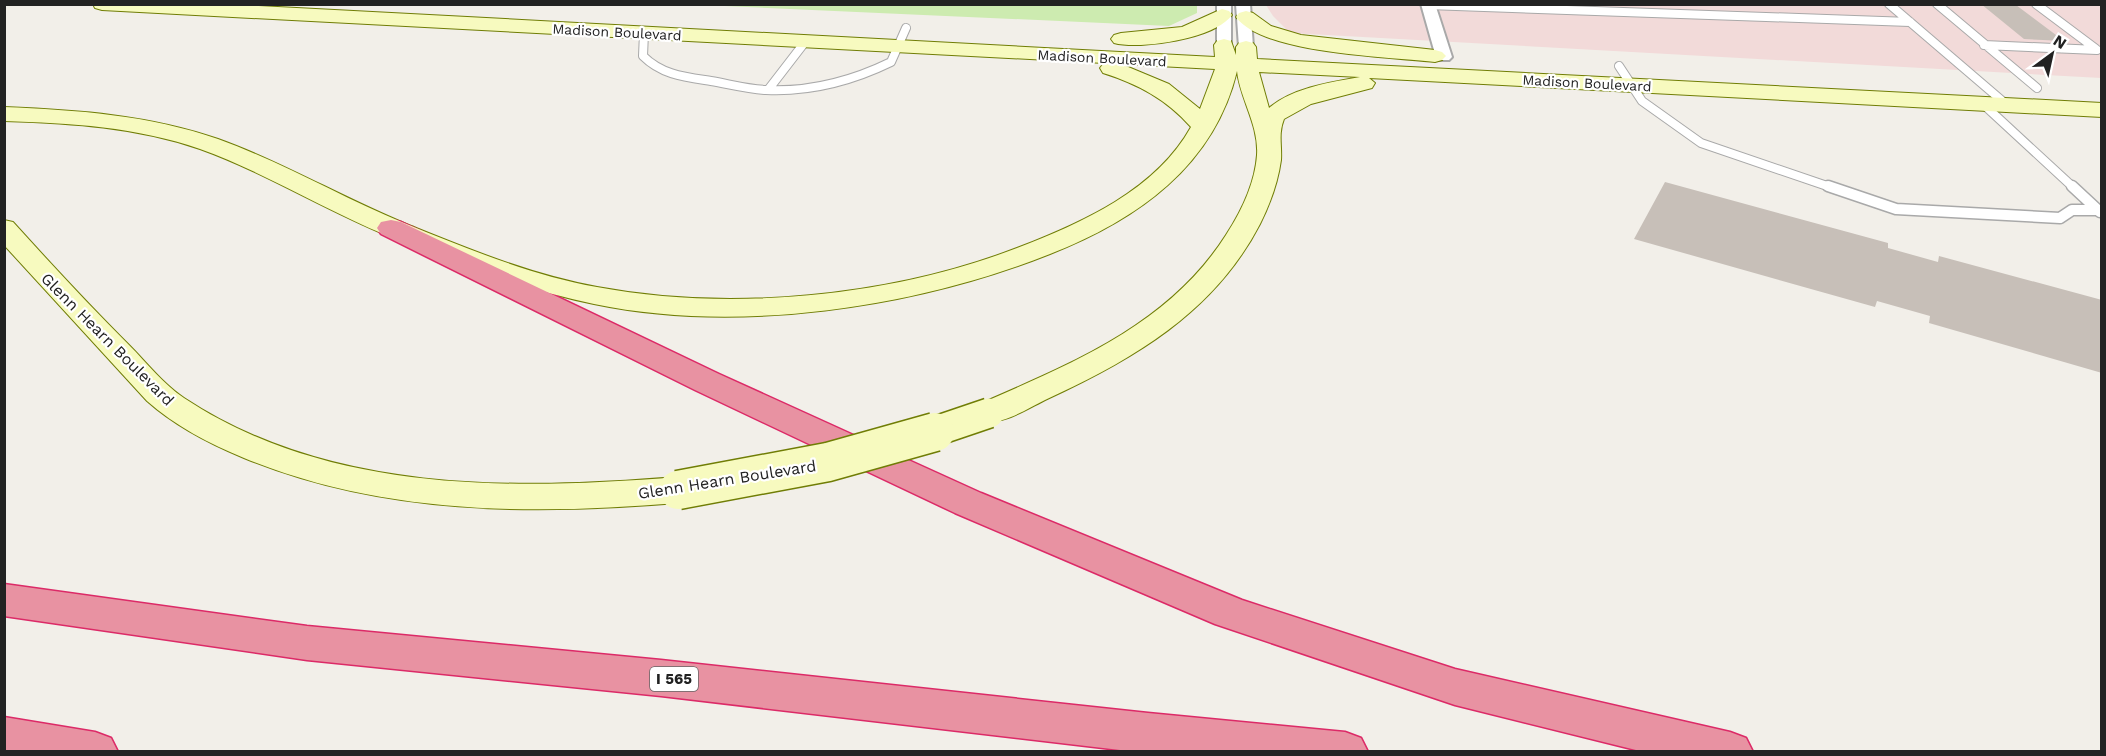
<svg xmlns="http://www.w3.org/2000/svg" width="2106" height="756" font-family="'Work Sans',sans-serif">
  <style>
    .commercial { fill: #f2dad9 }
    .grass { fill: #cdebb0 }
    .building { fill: #c7bfb8 }
    .lines { fill: none; stroke-linecap: round; stroke-linejoin: round }
    .lane-far1-casing { stroke: #a9a9a9; stroke-width: 10 }
    .lane-casing { stroke: #a9a9a9; stroke-width: 13 }
    .street-casing { stroke: #a9a9a9; stroke-width: 4 }
    .secondary-casing { stroke: #707d05; stroke-width: 2 }
    .highway-casing { stroke: #dc2a67; stroke-width: 3 }
    .lane-far1 { stroke: #fff; stroke-width: 8 }
    .lane { stroke: #fff; stroke-width: 10 }
    .street { fill: #fff; fill-rule: evenodd }
    .secondary { fill: #f7fabf; fill-rule: evenodd }
    .highway { fill: #e892a2; fill-rule: evenodd }
    .secondary-bridge-far1-casing { stroke: #707d05; stroke-width: 32; stroke-linecap: butt }
    .secondary-bridge-casing { stroke: #707d05; stroke-width: 41; stroke-linecap: butt }
    .secondary-bridge-far1 { stroke: #f7fabf; stroke-width: 29 }
    .secondary-bridge { stroke: #f7fabf; stroke-width: 38 }
    .labels { text-anchor: middle; stroke-width: 4.5; stroke-linejoin: round; paint-order: stroke }
    .far-street-label { font-size: 14px; fill: #222; stroke: #fff }
    .shield { fill: #fff; stroke: #646464; stroke-width: 1.5 }
    .shield-label { font-size: 15px; font-weight: bold; fill: #222 }
    .street-label { font-size: 16px; fill: #222; stroke: #fff }
  </style>
  <rect width="100%" height="100%" fill="#f2efe9"/>
  <!-- commercial -->
  <path class="commercial" d="M1266,5H2101V78L1290,33L1273,16Z"/>
  <!-- grass -->
  <path class="grass" d="M702,5L1197,4V13L1169,26Z"/>
  <!-- building -->
  <path class="building" d="M1981,4L2016,5L2064,41L2024,39Z
    M1665,182L1888,243V248L1938,262L1939,256L2102,300V373L1929,323L1930,316L1877,301L1875,307L1634,239Z"/>
  <g class="lines">
    <defs>
      <path id="lane-far1" d="M1889,4L2007,105
        M1937,4L2037,88
        M2036,4L2096,49
        M1428,5L1910,22
        M644,33L643,56C662,75 685,77 711,81C729,84 747,89 766,90C809,92 852,81 891,62L906,28
        M1984,45L2097,50
        M1619,66L1642,101L1701,143L1833,188
        M768,90L805,42
        M1983,104L2074,188"/>
      <path id="lane" d="M1828,186L1896,209L2060,218L2072,210H2099
        M2072,186L2100,212"/>
      <path id="street" d="M1217,4H1231V45L1224,49L1217,45Z
        M1236,4H1250L1253,47L1251,50H1241L1239,47Z
        M1421,4H1435L1452,57L1449,60H1439L1436,57Z"/>
      <path id="secondary" d="M93,4H222L1215,57L1214,45L1217,41L1224,39L1231,41L1236,55V47L1239,43L1246,41L1253,43L1256,47L1257,59L2102,103V117L1369,78L1375,83L1372,88L1311,104L1284,119C1278,134 1282,145 1281,160C1278,182 1270,204 1260,224C1214,313 1132,360 1045,400C1025,410 1000,427 977,421L973,413L977,405C1071,364 1169,325 1226,235C1241,212 1255,183 1257,155C1259,125 1240,99 1237,71C1214,166 1137,220 1050,254C914,308 738,334 594,304C522,289 454,262 386,235C323,209 264,172 200,149C137,127 70,123 4,121V107C77,110 149,115 218,139C282,162 341,197 404,223C466,248 530,275 597,287C730,312 890,297 1017,248C1082,223 1156,190 1191,127C1166,99 1138,84 1103,73L1100,68L1104,63L102,10L95,8ZM1121,64L1215,69L1200,109L1169,84ZM1259,72L1360,77C1331,82 1292,88 1269,108Z
        M1222,9L1229,11L1232,15C1215,39 1140,50 1114,43L1111,39L1114,35L1121,33L1182,27Z
        M1246,11L1253,13L1271,26L1301,35L1435,50L1442,52L1446,56L1442,60L1435,62C1390,57 1262,54 1236,17L1239,13Z
        M4,220L13,222C51,264 89,305 129,345C147,363 163,384 184,398C329,494 512,490 678,477L690,481L696,490L690,499L678,503C532,515 382,515 244,458C210,444 175,426 147,401L4,245Z"/>
      <path id="highway" d="M391,220L401,222L719,374L981,493L1242,600L1455,669L1730,732L1746,738L1753,752H1644L1455,705L1215,624L955,513L695,390L381,234L377,228L381,222Z
        M4,584L307,626L661,660L1148,713L1345,732L1361,738L1368,752H1137L661,696L307,660L4,616Z
        M4,717L95,732L111,738L118,752H4Z"/>
    </defs>
    <!-- lane-far1 casing -->
    <use href="#lane-far1" class="lane-far1-casing"/>
    <!-- lane casing -->
    <use href="#lane" class="lane-casing"/>
    <!-- street casing -->
    <use href="#street" class="street-casing"/>
    <!-- secondary casing -->
    <use href="#secondary" class="secondary-casing"/>
    <!-- highway casing -->
    <use href="#highway" class="highway-casing"/>
    <!-- lane-far1 -->
    <use href="#lane-far1" class="lane-far1"/>
    <!-- lane -->
    <use href="#lane" class="lane"/>
    <!-- street -->
    <use href="#street" class="street"/>
    <!-- secondary -->
    <use href="#secondary" class="secondary"/>
    <!-- highway -->
    <use href="#highway" class="highway"/>
    <defs>
      <path id="secondary-bridge-far1" d="M930,433L989,413"/>
      <path id="secondary-bridge" d="M678,490L828,462L935,432"/>
    </defs>
    <!-- secondary-bridge-far1 casing -->
    <use href="#secondary-bridge-far1" class="secondary-bridge-far1-casing"/>
    <!-- secondary-bridge casing -->
    <use href="#secondary-bridge" class="secondary-bridge-casing"/>
    <!-- secondary-bridge-far1 -->
    <use href="#secondary-bridge-far1" class="secondary-bridge-far1"/>
    <!-- secondary-bridge -->
    <use href="#secondary-bridge" class="secondary-bridge"/>
  </g>
  <g class="labels">
    <!-- far-street labels -->
    <g class="far-street-label">
      <text transform="translate(617 32) rotate(3)" y="5">Madison Boulevard</text>
      <text transform="translate(1102 58) rotate(3)" y="5">Madison Boulevard</text>
      <text transform="translate(1587 83) rotate(3)" y="5">Madison Boulevard</text>
    </g>
    <!-- shield labels -->
    <rect class="shield" x="650" y="667" width="48" height="24" rx="4.5"/>
    <g class="shield-label">
      <text x="674" y="684">I 565</text>
    </g>
    <!-- street labels -->
    <g class="street-label">
      <text transform="translate(108 339) rotate(45)" y="6">Glenn Hearn Boulevard</text>
      <text transform="translate(727 479) rotate(-9)" y="6">Glenn Hearn Boulevard</text>
    </g>
  </g>
  <!-- border -->
  <rect width="2106" height="756" fill="none" stroke="#222222" stroke-width="12"/>
  <!-- north arrow -->
  <g transform="translate(2052 54) rotate(33)" stroke="#ffffff" stroke-width="4.5" paint-order="stroke">
  <path d="M0-4.5L10 22L0 15L-10 22Z" fill="#222222"/>
  <text y="-9" font-size="16" font-weight="bold" text-anchor="middle" fill="#222222">N</text>
  </g>
</svg>
